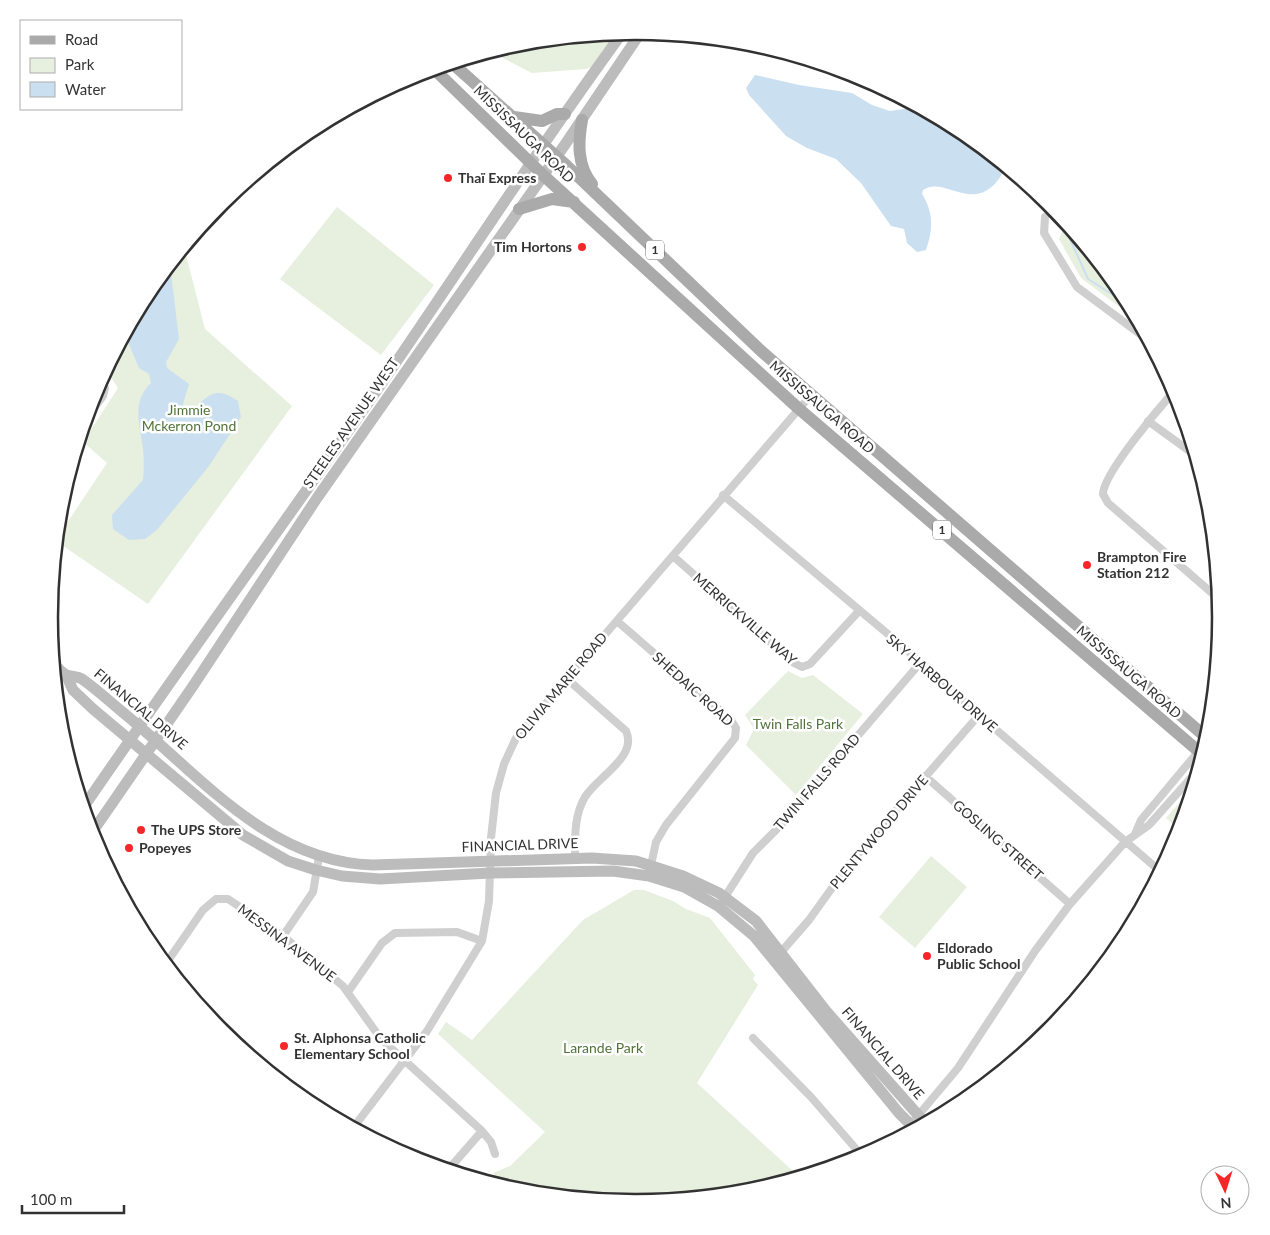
<svg xmlns="http://www.w3.org/2000/svg" width="1270" height="1235" font-family="Lato,sans-serif">
  <style>
    .green { fill: #e7efdf }
    .water { fill: #cadff0 }
    .lines { fill: none; stroke-linecap: round; stroke-linejoin: round }
    .stream { stroke: #cadff0; stroke-width: 2 }
    .street { stroke: #cfcfcf; stroke-width: 8 }
    .secondary { stroke: #bcbcbc; stroke-width: 11 }
    .primary { stroke: #aaa; stroke-width: 12 }
    .poi-dot { fill: #f62729; stroke: #fff; stroke-width: 2 }
    .labels { text-anchor: middle; stroke-width: 5; stroke-linejoin: round; paint-order: stroke }
    .shield { fill: #fff; stroke: #707070; stroke-width: 1 }
    .shield-label { font-size: 12px; font-weight: bold; fill: #323232 }
    .street-label { font-size: 14px; fill: #323232; stroke: #fff }
    .poi-label { font-size: 14px; font-weight: bold; fill: #323232; stroke: #fff; text-anchor: start }
    .park-label { font-size: 14px; fill: #51733a; stroke: #fff }
    .rim { fill: none; stroke: #323232; stroke-width: 2.5 }
  </style>
  <rect width="100%" height="100%" fill="#fff"/>
  <!-- green -->
  <path class="green" d="M616,33L615,38L602,51L598,64L586,69L532,73L491,52L521,42Z
    M337,207L434,285L381,355L280,279Z
    M1066,223L1123,292L1138,321L1081,278L1059,239Z
    M184,247L205,329L292,406L148,604L56,541L57,538L107,463L83,442L118,388L106,370L148,292Z
    M788,671L802,678L813,675L863,714L796,795L746,745L754,729L745,715Z
    M1194,786L1180,831L1166,818Z
    M931,856L967,887L915,948L879,917Z
    M634,890H644L673,901L686,909L710,918L755,975L753,979L758,985L697,1083L794,1172L778,1184L749,1193L635,1204L520,1192L499,1186L500,1182L493,1173L510,1166L545,1132L438,1034L446,1022L472,1040L583,920Z"/>
  <!-- water -->
  <path class="water" d="M755,75L799,85L852,93L872,105L890,111L918,107L961,130L1008,169H1005C977,221 946,174 923,190L922,194C934,213 933,230 926,250L917,252L907,243L904,229L891,226L861,183L836,159L807,148L786,136L749,95L746,88Z
    M170,265L179,339L166,362L167,368L189,384L183,404L184,411L188,412C208,399 212,383 238,401L241,417L209,466L157,530L145,539L129,540L113,529L112,515L143,480C144,470 144,459 143,449C140,425 131,402 151,383L149,374L139,368L125,335L148,292Z"/>
  <g class="lines">
    <!-- stream -->
    <path class="stream" d="M1073,232L1070,239L1088,279L1129,305"/>
    <!-- street -->
    <path class="street" d="M1045,217L1044,233L1077,287L1148,340
      M1175,390C1160,407 1103,474 1103,494L1108,503L1220,600
      M85,420L103,396L105,388L101,380
      M1148,421L1195,455
      M723,495L921,662L979,715L1161,872
      M673,556L794,663L802,667L810,664L859,611
      M617,621L731,720L736,728L735,738L666,825L656,842L651,865
      M566,678L626,731C638,757 597,777 585,797C574,815 575,838 575,858
      M925,776L1070,904
      M1135,834L1141,820L1207,741
      M723,900L753,853L782,824L921,662
      M283,936L313,892L319,857
      M782,951L809,920L847,867L979,715
      M165,965L203,910L216,899H228L283,936L343,986L381,1039L482,1131L491,1142L495,1154
      M348,992L382,943L395,933L457,932L482,941
      M753,1038L811,1097L863,1157
      M353,1128L427,1031L482,941L489,901L491,838L496,793L504,764L516,738L811,395
      M900,1137L958,1068L1035,951L1070,904L1125,842L1149,825L1199,769
      M448,1170L482,1131"/>
    <!-- secondary -->
    <path class="secondary" d="M53,663C57,667 62,673 67,675C72,677 77,676 82,679C95,688 108,700 120,710C197,772 267,862 373,865L592,858L636,861L683,876L719,893L756,921L826,1011L926,1124
      M66,675L73,690L93,709L243,835L288,861L316,870L342,876L380,879L490,873L613,871L649,876L684,887L718,906L754,936L899,1113L915,1129
      M83,808C182,663 286,521 386,377C465,262 540,145 623,32
      M91,834L193,686L317,498L564,146L641,32"/>
    <!-- primary -->
    <path class="primary" d="M452,63L567,166L760,350L1208,739
      M434,69L543,175L798,408L1203,755
      M514,117L542,121L557,114H565
      M582,120C578,143 577,165 592,184
      M519,209L552,199L574,202"/>
  </g>
  <!-- markers -->
  <g class="poi-dot">
    <circle cx="448" cy="178" r="5"/>
    <circle cx="582" cy="247" r="5"/>
    <circle cx="1087" cy="565" r="5"/>
    <circle cx="141" cy="830" r="5"/>
    <circle cx="129" cy="848" r="5"/>
    <circle cx="927" cy="956" r="5"/>
    <circle cx="284" cy="1046" r="5"/>
  </g>
  <g class="labels">
    <!-- shield labels -->
    <g class="shield">
      <rect x="646" y="240.5" width="18" height="19" rx="4"/>
      <rect x="933" y="520.5" width="18" height="19" rx="4"/>
    </g>
    <g class="shield-label">
      <text x="655" y="254">1</text>
      <text x="942" y="534">1</text>
    </g>
    <!-- street labels -->
    <g class="street-label">
      <text transform="translate(524 134) rotate(44)" y="5">MISSISSAUGA ROAD</text>
      <text transform="translate(822 407) rotate(41)" y="5">MISSISSAUGA ROAD</text>
      <text transform="translate(351 423) rotate(-55)" y="5">STEELES AVENUE WEST</text>
      <text transform="translate(745 619) rotate(41)" y="5">MERRICKVILLE WAY</text>
      <text transform="translate(1129 672) rotate(41)" y="5">MISSISSAUGA ROAD</text>
      <text transform="translate(942 683) rotate(41)" y="5">SKY HARBOUR DRIVE</text>
      <text transform="translate(561 686) rotate(-50)" y="5">OLIVIA MARIE ROAD</text>
      <text transform="translate(693 689) rotate(42)" y="5">SHEDAIC ROAD</text>
      <text transform="translate(141 709) rotate(40)" y="5">FINANCIAL DRIVE</text>
      <text transform="translate(817 782) rotate(-49)" y="5">TWIN FALLS ROAD</text>
      <text transform="translate(879 832) rotate(-50)" y="5">PLENTYWOOD DRIVE</text>
      <text transform="translate(998 840) rotate(41)" y="5">GOSLING STREET</text>
      <text transform="translate(520 845) rotate(-2)" y="5">FINANCIAL DRIVE</text>
      <text transform="translate(287 943) rotate(37)" y="5">MESSINA AVENUE</text>
      <text transform="translate(883 1053) rotate(49)" y="5">FINANCIAL DRIVE</text>
    </g>
    <!-- poi labels -->
    <g class="poi-label">
      <text x="458" y="183">Thaï Express</text>
      <text x="572" y="252" text-anchor="end">Tim Hortons</text>
      <text x="1097" y="562">Brampton Fire<tspan x="1097" dy="16">Station 212</tspan></text>
      <text x="151" y="835">The UPS Store</text>
      <text x="139" y="853">Popeyes</text>
      <text x="937" y="953">Eldorado<tspan x="937" dy="16">Public School</tspan></text>
      <text x="294" y="1043">St. Alphonsa Catholic<tspan x="294" dy="16">Elementary School</tspan></text>
    </g>
    <!-- park labels -->
    <g class="park-label">
      <text x="189" y="415">Jimmie<tspan x="189" dy="16">Mckerron Pond</tspan></text>
      <text x="798" y="729">Twin Falls Park</text>
      <text x="603" y="1053">Larande Park</text>
    </g>
  </g>
  <!-- crop -->
  <path d="M0 0H1270V1235H0ZM58 617a577 577 0 1 1 1154 0a577 577 0 1 1-1154 0Z" fill="#fff" fill-rule="evenodd"/>
  <path class="rim" d="M58 617a577 577 0 1 1 1154 0a577 577 0 1 1-1154 0Z"/>
  <!-- legend -->
  <rect x="20" y="20" width="162" height="90" fill="#ffffff" stroke="#adadad"/>
  <rect x="30" y="36" width="25" height="8" fill="#aaaaaa" stroke="#adadad"/>
  <text x="65" y="45" font-size="15" fill="#323232">Road</text>
  <rect x="30" y="58" width="25" height="15" fill="#e7efdf" stroke="#adadad"/>
  <text x="65" y="70" font-size="15" fill="#323232">Park</text>
  <rect x="30" y="82" width="25" height="15" fill="#cadff0" stroke="#adadad"/>
  <text x="65" y="95" font-size="15" fill="#323232">Water</text>
  <!-- north arrow -->
  <g transform="translate(1225 1190) rotate(176)"><circle r="24" fill="#ffffff" stroke="#adadad"/>
  <path d="M0-4L9 19L0 12L-9 19Z" fill="#f62729"/>
  <text y="-8" font-size="14" font-weight="bold" text-anchor="middle" fill="#323232">N</text>
  </g>
  <!-- scale -->
  <path d="M22 1205v8h102v-8" fill="none" stroke="#323232" stroke-width="2.5"/>
  <text x="30" y="1205" font-size="15" fill="#323232" stroke="#ffffff" stroke-width="4" paint-order="stroke">100 m</text>
</svg>
